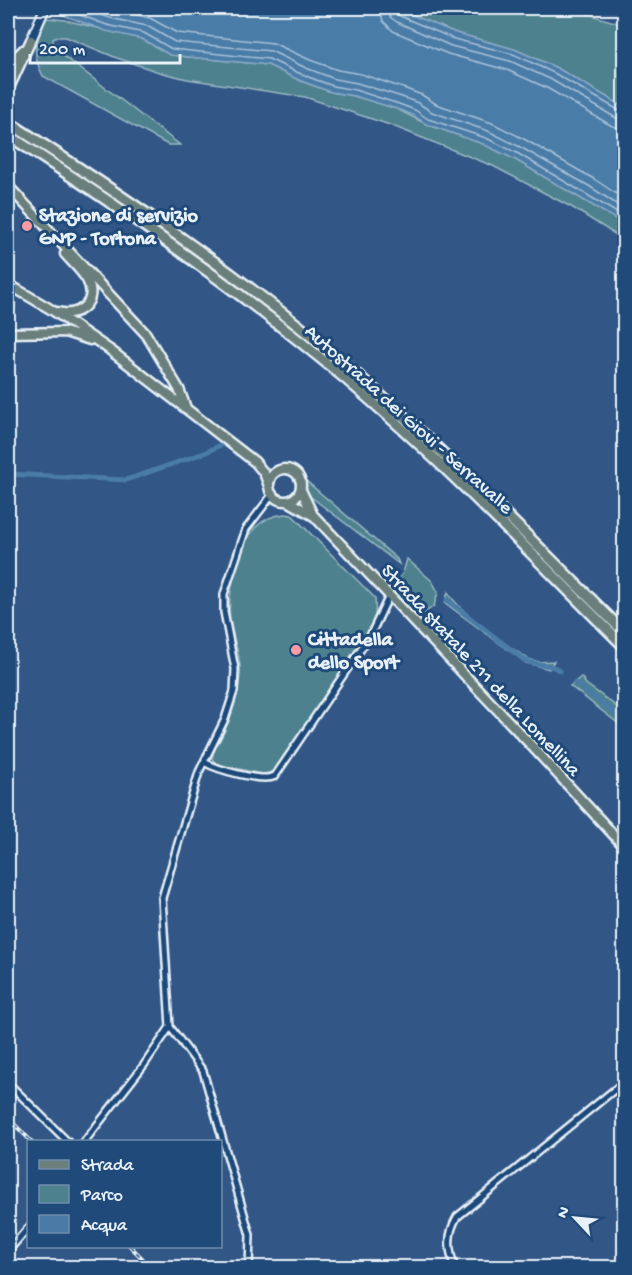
<svg xmlns="http://www.w3.org/2000/svg" width="632" height="1275" font-family="'Gochi Hand',sans-serif">
  <style>
    .green { fill: #4e818e; stroke: #9bb9c3; stroke-width: 1.5 }
    .water { fill: #4a7ba7; stroke: #89aac7; stroke-width: 1.5 }
    .lines { fill: none; stroke-linecap: round; stroke-linejoin: round }
    .shore { stroke: #a9c2d8; stroke-width: 1.5 }
    .canal { stroke: #4a7ba7; stroke-width: 5 }
    .minor-casing { stroke: #e8f1f8; stroke-width: 10 }
    .secondary-casing { stroke: #e8f1f8; stroke-width: 12 }
    .primary-casing { stroke: #e8f1f8; stroke-width: 13 }
    .motorway-casing { stroke: #e8f1f8; stroke-width: 14 }
    .minor { stroke: #1f4a7a; stroke-width: 5 }
    .secondary { stroke: #1f4a7a; stroke-width: 8 }
    .primary { stroke: #6b7f7c; stroke-width: 8 }
    .motorway { stroke: #6b7f7c; stroke-width: 9 }
    .rail-casing { stroke: #e8f1f8; stroke-width: 4 }
    .rail { stroke: #1f4a7a; stroke-width: 1.5; stroke-dasharray: 4.5; stroke-linecap: butt }
    .poi-dot { fill: #ff9aa2; stroke: #1f4a7a; stroke-width: 2 }
    .labels { text-anchor: middle; stroke-width: 6; stroke-linejoin: round; paint-order: stroke }
    .poi-label { font-size: 20px; font-weight: bold; fill: #e8f1f8; stroke: #1f4a7a; text-anchor: start }
    .street-label { font-size: 20px; fill: #e8f1f8; stroke: #1f4a7a }
  </style>
  <rect width="100%" height="100%" fill="#325686"/>
  <filter id="ink" filterUnits="userSpaceOnUse"><feTurbulence type="fractalNoise" baseFrequency=".0167" numOctaves="2"/><feDisplacementMap in="SourceGraphic" scale="12" xChannelSelector="R" yChannelSelector="G"/><feConvolveMatrix kernelMatrix="1 2 1 2 8 2 1 2 1" color-interpolation-filters="sRGB"/></filter>
  <g filter="url(#ink)">
    <!-- green -->
    <path class="green" d="M395,8H569L624,25V107L557,68L514,49L456,33Z
      M47,18L65,20L142,39L170,55L268,65L301,81L331,92L354,96L397,109L426,124L483,144L514,159L624,224V240L573,208L493,166L390,125L305,97L187,79L159,72L117,58L66,37H57L53,39V44L56,50L180,145H168L43,76C30,51 36,42 47,18Z
      M304,479L397,559L399,564L303,491Z
      M285,514L292,515L375,598C376,611 376,619 369,630L276,768L266,775L217,764L212,759C213,748 221,740 225,730C233,713 238,695 240,677C242,657 232,638 230,618C227,596 239,543 256,527C264,519 274,515 285,514Z
      M407,559L432,581L438,592L434,606L420,616L414,614L393,593L394,585L403,573Z
      M448,592C459,612 508,646 528,659L539,662L554,661L549,669L526,663L445,603Z
      M581,677L586,684L624,712V728L570,686Z"/>
    <!-- water -->
    <path class="water" d="M44,8H395L456,33L514,49L557,68L624,107V224L514,159L483,144L426,124L413,115L397,109L354,96L331,92L301,81L268,65L170,55L142,39L106,31Z"/>
    <g class="lines">
      <!-- shore -->
      <path class="shore" d="M61,8L107,25L144,33L172,49L269,59L303,75L333,86L355,90L399,104L415,110L428,119L486,138L517,153L624,217
        M82,8L110,18L147,26L175,42L271,51L306,68L335,79L357,83L402,97L418,103L432,112L488,131L520,147L589,186L624,209
        M107,8L150,18L177,33L273,43L310,60L338,70L361,74L406,89L422,95L436,104L492,123L524,139L594,179L624,199
        M379,8L383,21L393,31L448,54L507,70L547,88L612,126L624,129
        M388,8L390,17L397,22L451,46L510,61L550,79L616,118L624,120
        M396,8V12L400,16L454,39L513,54L554,73L620,111L624,112"/>
      <!-- canal -->
      <path class="canal" d="M8,474L126,480L204,453L221,445
        M447,600L523,659C538,668 548,661 560,671
        M575,683L624,720"/>
      <defs>
        <path id="minor" d="M204,762C216,769 262,783 275,776L371,634L389,596
          M8,1083L68,1142
          M84,1142L144,1065L170,1027
          M8,1251L28,1228
          M249,1268L250,1235L203,1071L170,1027L162,898L199,772L225,719L234,691L235,669L224,612V594L246,529L272,495
          M455,1268C448,1250 447,1234 457,1217L624,1082"/>
        <path id="secondary" d="M31,40L45,8"/>
        <path id="primary" d="M8,65L23,50
          M8,90L31,40
          M8,186L146,334L179,389L186,408
          M8,284L52,310L110,350L255,462L264,473L269,486
          M8,295L9,306L8,314
          M58,312C78,318 99,302 87,280C82,271 72,262 65,254
          M8,333L65,332L90,340
          M269 485a16 16 0 1 1 32 0a16 16 0 1 1-32 0Z
          M301,490L312,513
          M288,501L314,516L529,743L624,846"/>
        <path id="motorway" d="M8,122C125,197 240,275 346,365C443,449 533,542 624,632
          M8,135C125,210 239,289 346,379C444,462 533,556 624,646"/>
      </defs>
      <!-- minor casing -->
      <use href="#minor" class="minor-casing"/>
      <!-- secondary casing -->
      <use href="#secondary" class="secondary-casing"/>
      <!-- primary casing -->
      <use href="#primary" class="primary-casing"/>
      <!-- motorway casing -->
      <use href="#motorway" class="motorway-casing"/>
      <!-- minor -->
      <use href="#minor" class="minor"/>
      <!-- secondary -->
      <use href="#secondary" class="secondary"/>
      <!-- primary -->
      <use href="#primary" class="primary"/>
      <!-- motorway -->
      <use href="#motorway" class="motorway"/>
      <defs>
        <path id="rail" d="M8,1118L32,1142
          M130,1246L152,1268"/>
      </defs>
      <!-- rail casing -->
      <use href="#rail" class="rail-casing"/>
      <!-- rail -->
      <use href="#rail" class="rail"/>
    </g>
  </g>
  <!-- markers -->
  <g class="poi-dot">
    <circle cx="27" cy="226" r="6"/>
    <circle cx="296" cy="650" r="6"/>
  </g>
  <g class="labels">
    <!-- poi labels -->
    <g class="poi-label">
      <text x="39" y="221">Stazione di servizio<tspan x="39" dy="23">GNP - Tortona</tspan></text>
      <text x="308" y="645">Cittadella<tspan x="308" dy="23">dello Sport</tspan></text>
    </g>
    <!-- street labels -->
    <g class="street-label">
      <text transform="translate(410 418) rotate(42)" y="7">Autostrada dei Giovi - Serravalle</text>
      <text transform="translate(482 669) rotate(47)" y="7">Strada statale 211 della Lomellina</text>
    </g>
  </g>
  <!-- margin -->
  <rect width="632" height="1275" fill="none" stroke="#1f4a7a" stroke-width="30"/>
  <rect x="15" y="15" width="602" height="1245" fill="none" stroke="#e8f1f8" stroke-width="2" filter="url(#ink)"/>
  <!-- legend -->
  <rect x="27" y="1140" width="195" height="108" fill="#1f4a7a" stroke="#6f8dac" stroke-width="1.5"/>
  <rect x="39" y="1160" width="30" height="9" fill="#6b7f7c" stroke="#6f8dac" stroke-width="1.5"/>
  <text x="81" y="1170" font-size="18" fill="#e8f1f8">Strada</text>
  <rect x="39" y="1185" width="30" height="18" fill="#4e818e" stroke="#6f8dac" stroke-width="1.5"/>
  <text x="81" y="1200" font-size="18" fill="#e8f1f8">Parco</text>
  <rect x="39" y="1215" width="30" height="18" fill="#4a7ba7" stroke="#6f8dac" stroke-width="1.5"/>
  <text x="81" y="1230" font-size="18" fill="#e8f1f8">Acqua</text>
  <!-- north arrow -->
  <g transform="translate(575 1218) rotate(296)" stroke="#1f4a7a" stroke-width="4.5" paint-order="stroke">
  <path d="M0-4.5L10 22L0 15L-10 22Z" fill="#e8f1f8"/>
  <text y="-9" font-size="16" font-weight="bold" text-anchor="middle" fill="#e8f1f8">N</text>
  </g>
  <!-- scale -->
  <path d="M30 54v9h150v-9" fill="none" stroke="#e8f1f8" stroke-width="3"/>
  <text x="39" y="54" font-size="18" fill="#e8f1f8" stroke="#1f4a7a" stroke-width="4.5" paint-order="stroke">200 m</text>
</svg>
